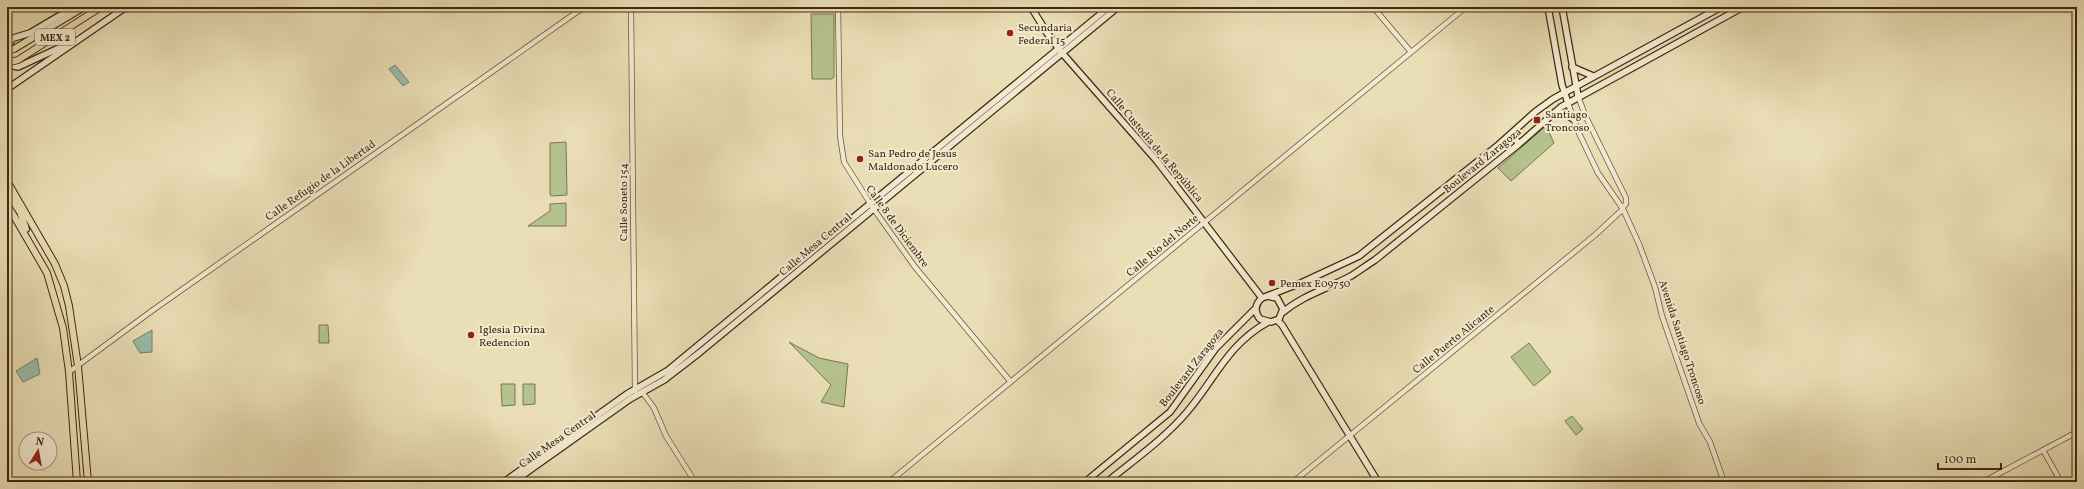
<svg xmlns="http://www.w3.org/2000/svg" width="2084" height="489" font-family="Vollkorn,serif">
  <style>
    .green { fill: #b4c290; stroke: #7b7550 }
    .water { fill: #98bda9; stroke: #76816c }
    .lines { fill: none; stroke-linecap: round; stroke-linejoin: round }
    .tertiary-casing { stroke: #6c563a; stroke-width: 6 }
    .secondary-casing { stroke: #422810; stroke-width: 8 }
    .primary-casing { stroke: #422810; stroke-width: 8 }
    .trunk-casing { stroke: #422810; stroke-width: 8 }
    .tertiary { stroke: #f1ead0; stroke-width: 4.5 }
    .secondary { stroke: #f1ead0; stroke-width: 5.5 }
    .primary { stroke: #eadeb6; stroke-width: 6 }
    .trunk { stroke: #eadeb6; stroke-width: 6 }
    .trunk-bridge-casing { stroke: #422810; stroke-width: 8; stroke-linecap: butt }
    .trunk-bridge { stroke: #eadeb6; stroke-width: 6 }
    .poi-dot { fill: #8f2418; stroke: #f1ead0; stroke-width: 1.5 }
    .labels { text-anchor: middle; stroke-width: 4; stroke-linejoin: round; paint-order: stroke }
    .shield { fill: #f1ead0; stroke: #76624a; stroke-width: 1 }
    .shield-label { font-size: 10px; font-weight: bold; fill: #422810 }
    .poi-label { font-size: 11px; fill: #422810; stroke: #f1ead0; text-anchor: start }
    .street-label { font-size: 11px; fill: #422810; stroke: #f1ead0 }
  </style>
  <rect width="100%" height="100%" fill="#eadeb6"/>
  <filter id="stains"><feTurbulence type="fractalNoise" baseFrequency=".005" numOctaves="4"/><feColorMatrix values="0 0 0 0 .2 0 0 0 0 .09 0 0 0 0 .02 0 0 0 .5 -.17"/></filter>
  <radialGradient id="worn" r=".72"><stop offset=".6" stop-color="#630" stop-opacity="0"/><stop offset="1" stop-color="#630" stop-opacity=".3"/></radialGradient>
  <!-- green -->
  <path class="green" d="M811,14H834V77L832,79H812Z
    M1546,126L1554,143L1511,181L1498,168Z
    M566,142L567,195L552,196L550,195V143Z
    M566,203V226H528L550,211V204Z
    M319,325H328L329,343H319Z
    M789,342L819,358L848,364L844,407L821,402L831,385Z
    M1529,343L1551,372L1534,386L1511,357Z
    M501,384H515V405L502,406Z
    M523,384H535V404L523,405Z
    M1572,416L1583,429L1576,435L1565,421Z"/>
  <!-- water -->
  <path class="water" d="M395,65L409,82L403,86L389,69Z
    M152,330V352L140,353L133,341Z
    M37,358L40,374L23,382L16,371Z"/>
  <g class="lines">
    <defs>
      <path id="tertiary" d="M631,7L635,391
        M838,7L840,136L844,162L873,208L915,267L1010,381
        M1373,7L1411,52
        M1578,96L1585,115L1626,198V204L1622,208
        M1568,103L1577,129L1598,173L1623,209L1639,244L1655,287L1662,316L1699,423L1710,442L1724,482
        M69,372L153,310L584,7
        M643,393L654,408L666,436L695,482
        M2043,450L2061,482
        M889,482L1466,7
        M1293,482L1595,235L1623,209
        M1983,482L2077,432"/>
      <path id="secondary" d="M1031,7L1047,33L1063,54L1157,161L1262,298
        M1548,7L1562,85L1568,103
        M1562,7L1578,96
        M7,40L30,33L74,7
        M7,48L12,39
        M7,59L14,66L18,67L72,42
        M1572,67L1593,76
        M7,89L126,7
        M1555,112L1565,113L1573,119
        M1511,134L1519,144
        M1267,296L1277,298L1283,309L1279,319L1271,322L1260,319C1254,312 1255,304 1262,298L1301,283L1359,256L1496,147L1535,112L1553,99L1721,7
        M1282,313C1303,295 1327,289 1351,276C1359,271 1367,265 1375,260L1519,144L1561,107L1743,7
        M1277,320L1282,325L1378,482
        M504,482L627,394L667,371L1109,7
        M513,482L630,399L664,380L699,353L1118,7
        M1085,482L1170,412L1216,348L1256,308
        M1107,482C1134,460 1164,439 1187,412C1215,379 1228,344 1268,322"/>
      <path id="primary" d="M7,181L55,264L64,286L69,306L78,366L88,482
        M7,192L20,212L26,229
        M7,204L47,273L63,328L69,372L77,482"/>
      <path id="trunk" d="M7,51L14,49L84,7"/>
    </defs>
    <!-- tertiary casing -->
    <use href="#tertiary" class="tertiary-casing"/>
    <!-- secondary casing -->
    <use href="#secondary" class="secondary-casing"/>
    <!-- primary casing -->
    <use href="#primary" class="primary-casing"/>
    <!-- trunk casing -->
    <use href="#trunk" class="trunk-casing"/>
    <!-- tertiary -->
    <use href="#tertiary" class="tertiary"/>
    <!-- secondary -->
    <use href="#secondary" class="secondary"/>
    <!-- primary -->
    <use href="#primary" class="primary"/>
    <!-- trunk -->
    <use href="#trunk" class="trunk"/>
    <defs>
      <path id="trunk-bridge" d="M7,63L18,60L101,7"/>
    </defs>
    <!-- trunk-bridge casing -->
    <use href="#trunk-bridge" class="trunk-bridge-casing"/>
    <!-- trunk-bridge -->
    <use href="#trunk-bridge" class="trunk-bridge"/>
  </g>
  <!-- markers -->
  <g class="poi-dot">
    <circle cx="1010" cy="33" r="4"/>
    <rect x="1533" y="116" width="8" height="8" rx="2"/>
    <circle cx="860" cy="159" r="4"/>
    <circle cx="1272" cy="283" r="4"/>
    <circle cx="471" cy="335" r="4"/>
  </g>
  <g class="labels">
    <!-- shield labels -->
    <rect class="shield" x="35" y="29" width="40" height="16" rx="3"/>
    <g class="shield-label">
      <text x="55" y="41">MEX 2</text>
    </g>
    <!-- poi labels -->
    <g class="poi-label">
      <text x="1018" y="31">Secundaria<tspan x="1018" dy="13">Federal 15</tspan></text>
      <text x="1545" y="118">Santiago<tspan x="1545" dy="13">Troncoso</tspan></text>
      <text x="868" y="157">San Pedro de Jesus<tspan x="868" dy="13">Maldonado Lucero</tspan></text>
      <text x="1280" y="287">Pemex E09750</text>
      <text x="479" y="333">Iglesia Divina<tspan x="479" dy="13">Redencion</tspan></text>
    </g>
    <!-- street labels -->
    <g class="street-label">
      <text transform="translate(1155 145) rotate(50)" y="4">Calle Custodia de la República</text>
      <text transform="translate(1482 160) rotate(-39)" y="4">Boulevard Zaragoza</text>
      <text transform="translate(320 180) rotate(-35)" y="4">Calle Refugio de la Libertad</text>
      <text transform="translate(623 202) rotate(-90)" y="4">Calle Soneto 154</text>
      <text transform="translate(898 226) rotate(54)" y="4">Calle 8 de Diciembre</text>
      <text transform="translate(815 244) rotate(-40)" y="4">Calle Mesa Central</text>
      <text transform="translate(1162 245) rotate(-40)" y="4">Calle Río del Norte</text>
      <text transform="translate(1453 339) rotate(-39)" y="4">Calle Puerto Alicante</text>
      <text transform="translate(1683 342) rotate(72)" y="4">Avenida Santiago Troncoso</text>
      <text transform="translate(1191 367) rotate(-52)" y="4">Boulevard Zaragoza</text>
      <text transform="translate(557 439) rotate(-35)" y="4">Calle Mesa Central</text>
    </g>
  </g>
  <!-- margin -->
  <rect width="2084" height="489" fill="none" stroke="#eadeb6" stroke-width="24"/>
  <rect x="8" y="8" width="2068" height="473" fill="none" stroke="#422810" stroke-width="2"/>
  <rect x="12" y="12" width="2060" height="465" fill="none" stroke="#422810"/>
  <!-- north arrow -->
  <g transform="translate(38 451) rotate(11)"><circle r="19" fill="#f1ead0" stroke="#ab9c83"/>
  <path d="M0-3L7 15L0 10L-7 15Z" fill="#8f2418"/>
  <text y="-6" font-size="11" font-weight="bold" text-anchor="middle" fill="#422810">N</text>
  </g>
  <!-- scale -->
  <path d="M1938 463v6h63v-6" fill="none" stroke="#422810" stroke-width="2"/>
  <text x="1944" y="463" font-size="12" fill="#422810" stroke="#f1ead0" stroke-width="3" paint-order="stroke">100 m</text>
  <rect width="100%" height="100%" filter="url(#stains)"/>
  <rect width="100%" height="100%" fill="url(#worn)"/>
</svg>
